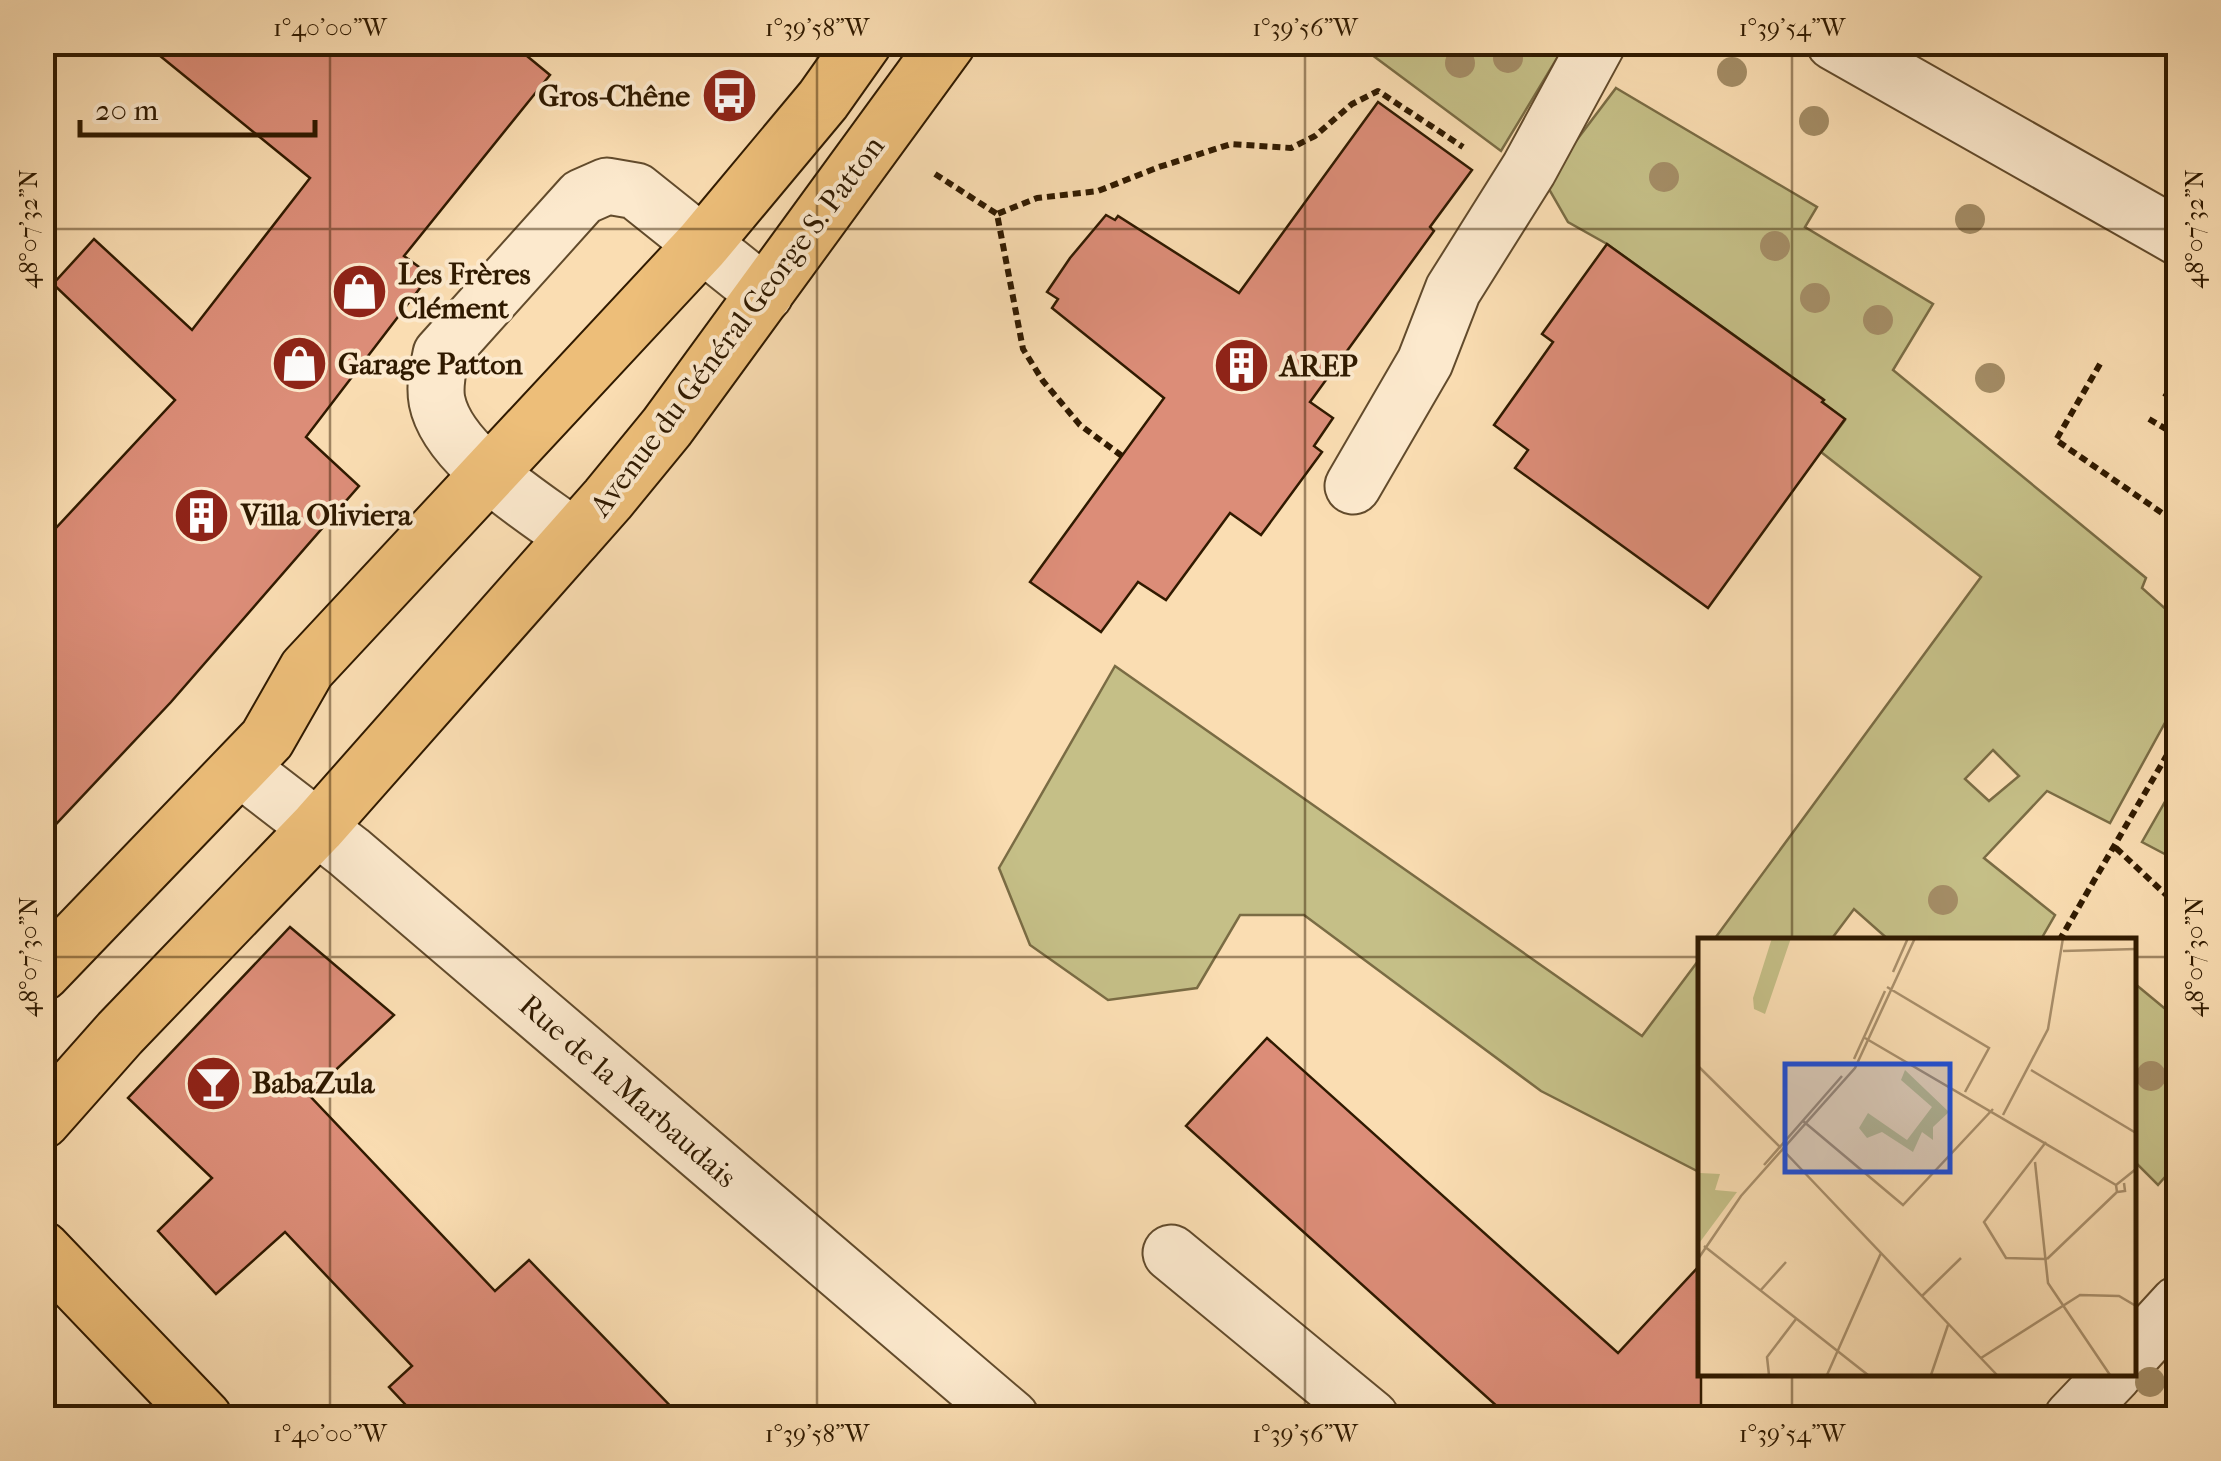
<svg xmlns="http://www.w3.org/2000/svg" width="2221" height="1461" font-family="'IM FELL French Canon',serif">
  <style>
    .green { fill: #c5bf87; stroke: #7a6c44; stroke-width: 2.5; fill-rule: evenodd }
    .building { fill: #dc8d78; stroke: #301a00; stroke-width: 2.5 }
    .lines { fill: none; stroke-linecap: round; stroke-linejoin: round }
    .minor-casing { stroke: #624b2c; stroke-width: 59 }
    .major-casing { stroke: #301a00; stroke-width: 59 }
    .path { stroke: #301a00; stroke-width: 6; stroke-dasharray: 8 5; stroke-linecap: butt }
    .minor { stroke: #fce9cd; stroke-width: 55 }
    .major { stroke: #edbe79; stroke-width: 55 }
    .tree { fill: #a48d66 }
    .ticks { fill: none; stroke: #301a00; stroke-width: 2.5; stroke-opacity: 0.45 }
    .labels { text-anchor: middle; stroke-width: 8; stroke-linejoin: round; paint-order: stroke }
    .poi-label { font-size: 30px; font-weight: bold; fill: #301a00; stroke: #fce9cd; text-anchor: start }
    .street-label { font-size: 30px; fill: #301a00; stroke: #fce9cd }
    .inset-road { fill: none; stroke: #a98f6b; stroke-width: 2.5 }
    .view { fill: #1d4ed8; fill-opacity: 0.15; stroke: #1d4ed8; stroke-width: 5 }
    .inset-edge { fill: none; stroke: #301a00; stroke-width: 5 }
    .neatline { fill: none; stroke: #301a00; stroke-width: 4 }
    .ticks-label { font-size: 25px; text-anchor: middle; fill: #301a00 }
  </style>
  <rect width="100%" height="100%" fill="#faddb2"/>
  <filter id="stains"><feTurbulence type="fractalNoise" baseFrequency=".002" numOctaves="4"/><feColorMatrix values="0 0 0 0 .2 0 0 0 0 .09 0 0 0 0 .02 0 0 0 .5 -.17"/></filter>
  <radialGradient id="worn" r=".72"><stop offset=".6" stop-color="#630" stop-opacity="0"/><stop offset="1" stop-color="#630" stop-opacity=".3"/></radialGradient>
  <!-- green -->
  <path class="green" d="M1356,43H1537L1559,55L1501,151Z
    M1616,88L1817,207L1805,227L1933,304L1893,370L2146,578L2142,588L2178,620V699L2110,823L2047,791L1984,858L2055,915L2040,941H1890L1854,909L1830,941H1713L1981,577L1821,452L1845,420L1822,402L1823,399L1607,244L1568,222L1545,182ZM1993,750L2019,776L1989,801L1965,779Z
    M1115,666L1642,1036L1701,957V1173L1541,1091L1304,915H1240L1197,988L1108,1000L1030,945L999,868Z
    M2178,779V861L2142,842Z
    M2134,983L2169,1012L2178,1001V1162L2158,1185L2134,1161Z"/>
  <!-- building -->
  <path class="building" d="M143,42H510L550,75L404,256L430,275L306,437L359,486L171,702L42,839V543L175,400L53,284L94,239L192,330L310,178Z
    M1378,102L1472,170L1430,227L1434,231L1310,402L1333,418L1314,446L1322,452L1261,535L1230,513L1166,600L1138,582L1101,632L1030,582L1164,398L1052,308L1058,299L1047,292L1070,258L1106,215L1115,220L1118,216L1239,293Z
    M1607,244L1824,400L1822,402L1845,419L1708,608L1515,468L1528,450L1494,425L1553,342L1542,334Z
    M290,927L394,1015L309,1095L495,1291L529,1260L682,1418H418L389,1387L412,1366L285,1232L216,1294L158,1231L212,1178L128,1098Z
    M1267,1038L1618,1353L1701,1264V1418H1510L1186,1126Z"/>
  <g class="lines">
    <defs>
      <path id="minor" d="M1834,42L2178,237
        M1353,486L1425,362L1453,290L1529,169L1598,42
        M574,537C532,505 448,456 437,401C434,385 438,370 441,354L582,197L607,186L636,191L765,294
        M240,768L349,852L1011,1418
        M1171,1253L1371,1418
        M2134,1352L2178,1304
        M2072,1418L2114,1374"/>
      <path id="major" d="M42,973L267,739L307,669L702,245L823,100L864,42
        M42,1121L120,1033L318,827L608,499L667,427L948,42
        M42,1249L204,1418"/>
    </defs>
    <!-- minor casing -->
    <use href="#minor" class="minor-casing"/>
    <!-- major casing -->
    <use href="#major" class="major-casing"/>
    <!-- path -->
    <path class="path" d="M935,174L997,214
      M2100,364L2056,440L2178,524
      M2164,393L2178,402
      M2149,419L2178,436
      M1122,456L1080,425L1043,381L1023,349L997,214L1037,198L1098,191L1159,167L1231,144L1291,148L1315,136L1352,104L1378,91L1463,147
      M2116,848L2178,906
      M2059,941L2178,736"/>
    <!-- minor -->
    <use href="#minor" class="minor"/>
    <!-- major -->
    <use href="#major" class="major"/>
  </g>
  <!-- trees -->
  <g class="tree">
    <circle cx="1508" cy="58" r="15"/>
    <circle cx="1460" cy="63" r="15"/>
    <circle cx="1732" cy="72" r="15"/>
    <circle cx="1814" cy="121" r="15"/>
    <circle cx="1664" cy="177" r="15"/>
    <circle cx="1970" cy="219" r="15"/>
    <circle cx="1775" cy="246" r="15"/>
    <circle cx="1815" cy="298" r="15"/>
    <circle cx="1878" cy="320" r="15"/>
    <circle cx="1990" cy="378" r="15"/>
    <circle cx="1943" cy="900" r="15"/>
    <circle cx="2151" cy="1076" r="15"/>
    <circle cx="2150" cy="1382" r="15"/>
  </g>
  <!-- ticks -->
  <path class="ticks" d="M330,42V1418M817,42V1418M1305,42V1418M1792,42V941M42,229H2178M42,957H1701M2134,957H2178M1792,1374V1418"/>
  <!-- icons -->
  <defs>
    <symbol id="bus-disc" viewBox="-11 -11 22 22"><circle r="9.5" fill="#8f2418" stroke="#fce9cd"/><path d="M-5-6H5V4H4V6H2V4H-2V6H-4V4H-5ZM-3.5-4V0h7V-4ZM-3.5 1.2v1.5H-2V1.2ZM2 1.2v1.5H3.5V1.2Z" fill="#fff"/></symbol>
    <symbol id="shop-disc" viewBox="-11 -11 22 22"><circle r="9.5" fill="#8f2418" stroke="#fce9cd"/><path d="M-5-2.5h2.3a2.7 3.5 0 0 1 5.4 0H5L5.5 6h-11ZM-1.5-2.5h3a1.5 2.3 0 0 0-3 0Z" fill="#fff"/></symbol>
    <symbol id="building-disc" viewBox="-11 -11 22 22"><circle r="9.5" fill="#8f2418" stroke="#fce9cd"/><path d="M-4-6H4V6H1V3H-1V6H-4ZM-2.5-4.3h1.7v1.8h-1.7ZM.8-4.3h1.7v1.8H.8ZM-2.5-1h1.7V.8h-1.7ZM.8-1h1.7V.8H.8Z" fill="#fff"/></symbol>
    <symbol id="bar-disc" viewBox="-11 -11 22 22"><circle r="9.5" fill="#8f2418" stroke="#fce9cd"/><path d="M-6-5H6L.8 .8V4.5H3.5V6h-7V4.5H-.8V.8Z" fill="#fff"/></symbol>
  </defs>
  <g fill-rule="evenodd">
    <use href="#bus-disc" x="698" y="64" width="63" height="63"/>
    <use href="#shop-disc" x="328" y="260" width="63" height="63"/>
    <use href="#shop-disc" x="268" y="332" width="63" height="63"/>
    <use href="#building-disc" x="1210" y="334" width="63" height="63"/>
    <use href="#building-disc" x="170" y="484" width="63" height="63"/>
    <use href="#bar-disc" x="182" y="1052" width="63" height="63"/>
  </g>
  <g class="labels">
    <!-- poi labels -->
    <g class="poi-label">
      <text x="690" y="106" text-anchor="end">Gros-Chêne</text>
      <text x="398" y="284">Les Frères<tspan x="398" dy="34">Clément</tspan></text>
      <text x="338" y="374">Garage Patton</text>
      <text x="1280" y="376">AREP</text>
      <text x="241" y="525">Villa Oliviera</text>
      <text x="252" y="1093">BabaZula</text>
    </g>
    <!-- street labels -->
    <g class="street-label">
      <text transform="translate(737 326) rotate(-53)" y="10">Avenue du Général George S. Patton</text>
      <text transform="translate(628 1091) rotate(41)" y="10">Rue de la Marbaudais</text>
    </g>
  </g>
  <!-- overview -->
  <g transform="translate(1698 938)">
    <rect width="438" height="438" fill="#faddb2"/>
    <path d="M74,0H93L67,76L56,71L55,60ZM207,132L251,174L235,189V202L224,194L215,214L184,194L169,200L161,190L170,175L209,202L234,169L203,142ZM2,235L22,236L17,252L39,254L2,304Z" fill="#c5bf87"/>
    <path class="inset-road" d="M365,13L438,11M195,34L210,0M189,49L291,110L267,154M167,100L418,247M156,121L187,53M0,128L83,210M333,132L438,195M305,177L350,91L365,0M105,183L205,267L295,171M348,204L286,284L308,320L349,321M84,211L299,437M337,224L350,345L412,437M66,227L144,138M426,245L427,253L419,254L418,247L438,231M6,308L170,437M0,321L43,258L157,130L217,0M349,321L419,254M62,353L88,324M224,358L263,320M283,420L382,357L421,358L438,368M71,437L69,419L98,381M129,437L183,315M233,437L250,387"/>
    <path class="view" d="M87,126H252V234H87Z"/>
    <rect width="438" height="438" class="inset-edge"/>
  </g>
  <!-- margin -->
  <rect width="2221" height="1461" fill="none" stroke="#faddb2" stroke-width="110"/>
  <!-- scale -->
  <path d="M80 120v15h235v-15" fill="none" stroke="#301a00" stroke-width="5"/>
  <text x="95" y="120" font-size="30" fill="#301a00" stroke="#fce9cd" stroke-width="8" paint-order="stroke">20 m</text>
  <rect x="55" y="55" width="2111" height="1351" class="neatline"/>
  <g class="ticks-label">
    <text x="330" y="36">1°40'00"W</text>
    <text x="817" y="36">1°39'58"W</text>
    <text x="1305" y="36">1°39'56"W</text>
    <text x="1792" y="36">1°39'54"W</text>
    <text transform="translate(28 229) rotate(-90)" y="9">48°07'32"N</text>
    <text transform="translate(2194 229) rotate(-90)" y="9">48°07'32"N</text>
    <text transform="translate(28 957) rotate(-90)" y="9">48°07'30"N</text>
    <text transform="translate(2194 957) rotate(-90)" y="9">48°07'30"N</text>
    <text x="330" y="1442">1°40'00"W</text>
    <text x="817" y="1442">1°39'58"W</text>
    <text x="1305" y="1442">1°39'56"W</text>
    <text x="1792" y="1442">1°39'54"W</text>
  </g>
  <rect width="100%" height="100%" filter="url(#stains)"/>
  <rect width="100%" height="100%" fill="url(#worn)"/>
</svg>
